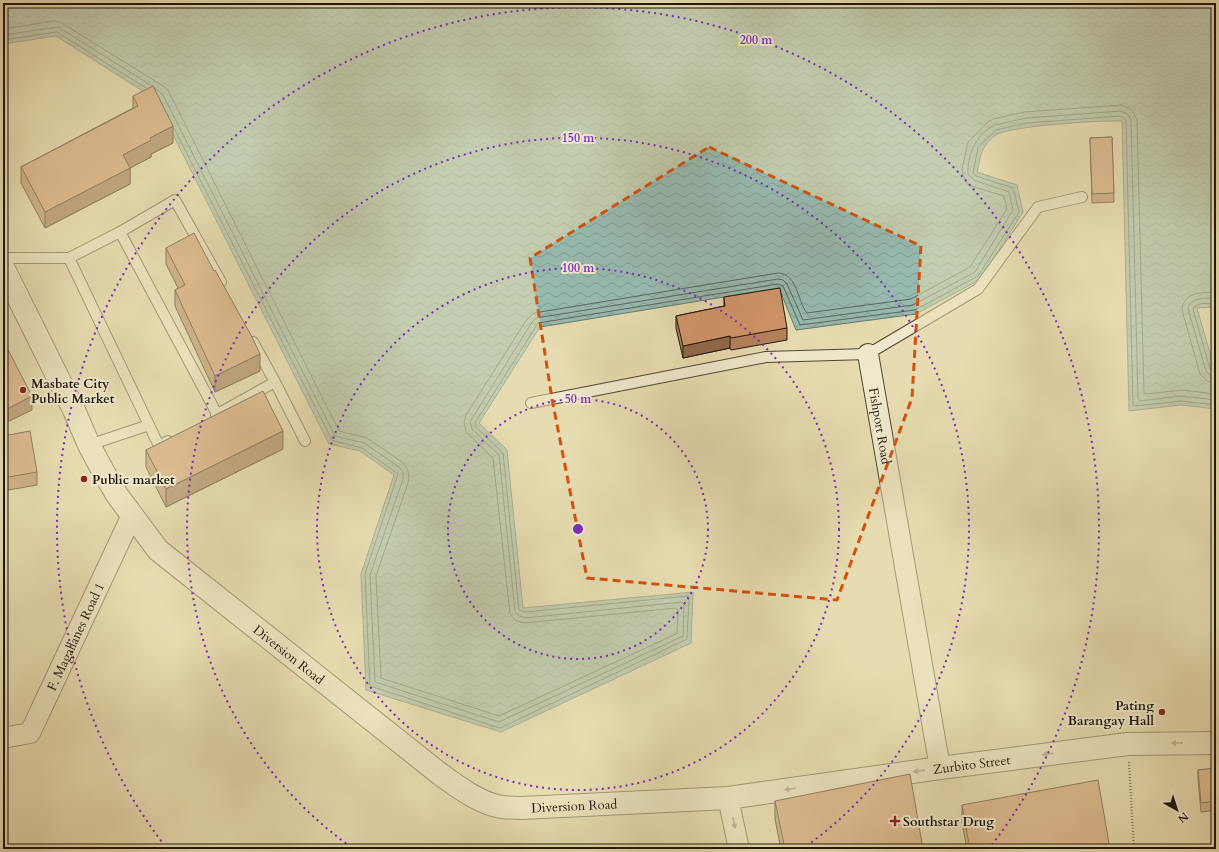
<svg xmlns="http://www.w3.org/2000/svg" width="1219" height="852" font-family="Cardo,serif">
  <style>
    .water { fill: url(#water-waves); stroke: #67786d }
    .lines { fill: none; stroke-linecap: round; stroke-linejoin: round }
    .shore { stroke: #5a685c; stroke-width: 1 }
    .service-casing { stroke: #504733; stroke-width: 12 }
    .minor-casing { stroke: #504733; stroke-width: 22 }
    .tertiary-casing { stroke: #504733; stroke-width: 24 }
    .path { stroke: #1e1509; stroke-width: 2.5; stroke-dasharray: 1 2; stroke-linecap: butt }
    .service { stroke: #efe8cc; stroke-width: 10 }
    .minor { stroke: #efe8cc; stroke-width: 20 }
    .tertiary { stroke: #efe8cc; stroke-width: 22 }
    .wall { fill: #b4815b; stroke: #1e1509 }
    .shaded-wall { fill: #92694a; stroke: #1e1509 }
    .building { fill: #d1966a; stroke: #1e1509 }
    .oneway { fill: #918974 }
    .marked { fill: none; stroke: #d4520c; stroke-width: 3; stroke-dasharray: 8 5; stroke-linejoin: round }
    .ring { fill: none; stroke: #7b2cbf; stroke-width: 2; stroke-dasharray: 2 4 }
    .poi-dot { fill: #8f2418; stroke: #efe8cc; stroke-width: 1.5 }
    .labels { text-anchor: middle; stroke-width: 4; stroke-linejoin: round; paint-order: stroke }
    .poi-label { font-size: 13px; font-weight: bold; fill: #1e1509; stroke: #efe8cc; text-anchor: start }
    .street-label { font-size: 13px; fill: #1e1509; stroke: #efe8cc }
    .centre { fill: #7b2cbf; stroke: #efe8cc; stroke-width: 2 }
    .ring-label { font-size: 12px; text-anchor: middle; font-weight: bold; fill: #7b2cbf; stroke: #efe8cc; stroke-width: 4; stroke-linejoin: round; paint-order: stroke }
  </style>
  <defs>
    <pattern id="water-waves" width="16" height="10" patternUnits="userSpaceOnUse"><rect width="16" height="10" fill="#97bab0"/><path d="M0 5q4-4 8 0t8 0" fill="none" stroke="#829f96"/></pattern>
  </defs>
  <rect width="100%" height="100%" fill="#e7dcb1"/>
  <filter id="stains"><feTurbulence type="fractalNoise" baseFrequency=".005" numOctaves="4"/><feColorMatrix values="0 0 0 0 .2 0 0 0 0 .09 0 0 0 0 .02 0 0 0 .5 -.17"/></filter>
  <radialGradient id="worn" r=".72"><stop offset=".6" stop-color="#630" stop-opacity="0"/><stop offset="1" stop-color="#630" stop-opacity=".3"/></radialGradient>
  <!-- water -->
  <path class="water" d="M3,3H1216V307L1197,308L1216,374V409L1181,405L1129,411L1122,121C1103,120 1008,126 996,135C981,146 981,155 977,172L1017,185L1023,212L981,279L916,314L796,330L779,288L540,327L479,423L507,450L523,608L693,592L691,643L501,732L366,690L361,574L394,475L360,451L329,444L155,99L56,36L3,44Z"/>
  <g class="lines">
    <!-- shore -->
    <path class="shore" d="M3,29L54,21L60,22L163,86L168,90L339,431L367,438L402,462L408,470L409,480L376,576L381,678L499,716L676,634L677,632L678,610L676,608L525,623L516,621L510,614L493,458L466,432L464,423L466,415L527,319L534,313L778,273C798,274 797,301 807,313L911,299L970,267L1007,209L1004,196L971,186L966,182L963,175L962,169L968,142L988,122L993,119L1024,112L1122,105L1132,110L1137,120L1144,393L1146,394L1182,390L1216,394
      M3,35L58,27L152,86
      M3,40L57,32L146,88
      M155,88L163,95L335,436L364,443L399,467L403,472V479L370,575L375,682L499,722L683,636L684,604L682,602L525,618L519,616L515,612L499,455L472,429L470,422L532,322L536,318L778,279L783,280L787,284L803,320L913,305L975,272L1013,210L1009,192L974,180L968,174C967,155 977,133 995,125L1026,118L1121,111L1128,114L1131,121L1138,399L1140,401L1180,396L1216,400
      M174,128L332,440L362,448L398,474L365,574L370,686L500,728L687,639L689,598L688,596L525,612L519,610L503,453L476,427L475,423L538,323L778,284L783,286L800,325L915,310L978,276L1019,212L1013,188L976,176L973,173L978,147L996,130L1026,123L1121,116L1124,118L1126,121L1133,405L1135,406L1181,401L1216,405
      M1216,292C1202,293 1184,291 1182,310L1200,374L1207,381L1216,383
      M1216,298C1206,299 1190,296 1188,309L1206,371L1210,375L1216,377
      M1216,304C1209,304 1196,301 1193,309L1210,369L1212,371L1216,372"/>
    <defs>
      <path id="service" d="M120,232L217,414
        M3,258H69L120,232L175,200L221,282
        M69,258L159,446L168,441
        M253,342L275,382L305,441
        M531,403L766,357L868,354L978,289L1038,207L1082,197
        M216,415L275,382
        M89,445L149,425"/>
      <g id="minor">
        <path id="s1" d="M868,354L940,768"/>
        <path id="s2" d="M3,738L30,733L132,515"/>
        <path d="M728,798L739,849"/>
      </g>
      <g id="tertiary">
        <path id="s3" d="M3,267L74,410L89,445L103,471L117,495L158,550L440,774C457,786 476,801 497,806C505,808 513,808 522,808L728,798L940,768L1128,744L1216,743"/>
      </g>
    </defs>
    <!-- service casing -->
    <use href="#service" class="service-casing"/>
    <!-- minor casing -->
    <use href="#minor" class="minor-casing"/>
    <!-- tertiary casing -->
    <use href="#tertiary" class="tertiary-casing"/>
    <!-- path -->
    <path class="path" d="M1129,762L1134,849"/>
    <!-- service -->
    <use href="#service" class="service"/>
    <!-- minor -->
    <use href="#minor" class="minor"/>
    <!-- tertiary -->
    <use href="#tertiary" class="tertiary"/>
  </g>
  <!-- wall -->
  <path class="wall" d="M133,96L173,143L151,154V157L130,168V184L45,228L21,183V167L133,108Z
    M1112,137L1114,202L1092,203L1090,138Z
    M166,248L260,371L215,392L175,306V290L178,288L166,264Z
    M724,297L787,328V340L731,350L730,348L683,358L676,328V316L724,306Z
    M3,436L37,472V485L3,491Z
    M283,449L166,507L146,467V450Z
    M1216,768V810L1201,812L1198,779V770Z
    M775,801L923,849H781L775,819Z
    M962,805L1110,849H967L962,823Z"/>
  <!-- shaded-wall -->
  <path class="shaded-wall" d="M173,126V143L151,154V157L130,168V184L45,228V212L123,155L150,138Z
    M730,336V348L683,358V346Z
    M260,354V371L215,392V376Z
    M32,396V410L3,424V411Z
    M283,431V449L166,507V489Z"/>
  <!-- building -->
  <path class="building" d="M153,86L173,126L150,138L151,140L123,155L130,168L45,212L21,167L138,106L133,96Z
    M1112,137L1114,193L1092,194L1090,138Z
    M194,233L214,271L215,270L252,337L260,354L215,376L175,290L185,285L166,248Z
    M780,288L787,328L731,338L730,336L683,346L676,316L725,306L724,297Z
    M3,340L32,396L3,411Z
    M263,391L283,431L166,489L146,450Z
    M30,431L37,472L3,478V436Z
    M1216,768V801L1201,803L1198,770Z
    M910,774L923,849H785L775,801Z
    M1098,780L1110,849H970L962,805Z"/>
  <!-- one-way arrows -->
  <defs><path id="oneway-solid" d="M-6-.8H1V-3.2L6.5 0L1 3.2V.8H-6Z"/></defs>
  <g class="oneway">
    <use href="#oneway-solid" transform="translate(1177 743) rotate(179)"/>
    <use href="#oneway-solid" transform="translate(1048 754) rotate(173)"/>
    <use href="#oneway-solid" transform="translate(919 771) rotate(172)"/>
    <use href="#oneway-solid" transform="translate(790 789) rotate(172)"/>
    <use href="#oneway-solid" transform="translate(734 823) rotate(78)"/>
  </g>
  <!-- marked area -->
  <path d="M0 0H1219V852H0ZM709,147L921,246L912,398L837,600L587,578L552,399L530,258Z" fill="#e7dcb1" fill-opacity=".55" fill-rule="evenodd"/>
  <path class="marked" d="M709,147L921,246L912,398L837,600L587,578L552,399L530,258Z"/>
  <!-- distance rings -->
  <g class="ring">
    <circle cx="578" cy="529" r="130"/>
    <circle cx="578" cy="529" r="261"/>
    <path d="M351 847A391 391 0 1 1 805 847"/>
    <path d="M165 846A521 521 0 1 1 991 846"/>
  </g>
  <!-- markers -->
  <g class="poi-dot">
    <circle cx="23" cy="390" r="4"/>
    <circle cx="84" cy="479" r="4"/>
    <circle cx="1162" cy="712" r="4"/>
    <path d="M893 815h4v4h4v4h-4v4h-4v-4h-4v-4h4z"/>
  </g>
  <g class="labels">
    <!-- poi labels -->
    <g class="poi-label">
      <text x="31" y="388">Masbate City<tspan x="31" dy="15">Public Market</tspan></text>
      <text x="92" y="484">Public market</text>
      <text x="1154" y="710" text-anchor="end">Pating<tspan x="1154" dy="15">Barangay Hall</tspan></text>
      <text x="903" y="826">Southstar Drug</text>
    </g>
    <!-- street labels -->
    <g class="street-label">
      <text dy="5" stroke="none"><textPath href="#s1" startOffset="73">Fishport Road</textPath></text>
      <text dy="5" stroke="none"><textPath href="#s2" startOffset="134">F. Magallanes Road 1</textPath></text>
      <text dy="5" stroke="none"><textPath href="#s3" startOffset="491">Diversion Road</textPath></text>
      <text dy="5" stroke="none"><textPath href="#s3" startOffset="1227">Zurbito Street</textPath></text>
      <text dy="5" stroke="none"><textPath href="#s3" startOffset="827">Diversion Road</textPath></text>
    </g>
  </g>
  <circle cx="578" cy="529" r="6" class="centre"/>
  <g class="ring-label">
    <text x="756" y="44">200 m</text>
    <text x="578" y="142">150 m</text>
    <text x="578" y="272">100 m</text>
    <text x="578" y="403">50 m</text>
  </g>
  <!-- margin -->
  <rect width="1219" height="852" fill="none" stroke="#e7dcb1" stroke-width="16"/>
  <rect x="4" y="4" width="1211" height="844" fill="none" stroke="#1e1509" stroke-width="2"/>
  <rect x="8" y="8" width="1203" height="836" fill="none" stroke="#1e1509"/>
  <!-- north arrow -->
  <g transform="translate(1177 810) rotate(141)" stroke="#efe8cc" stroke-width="3" paint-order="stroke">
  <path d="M0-3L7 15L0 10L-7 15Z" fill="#1e1509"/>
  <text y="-6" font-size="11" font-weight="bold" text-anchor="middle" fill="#1e1509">N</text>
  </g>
  <rect width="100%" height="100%" filter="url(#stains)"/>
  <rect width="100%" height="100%" fill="url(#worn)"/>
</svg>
